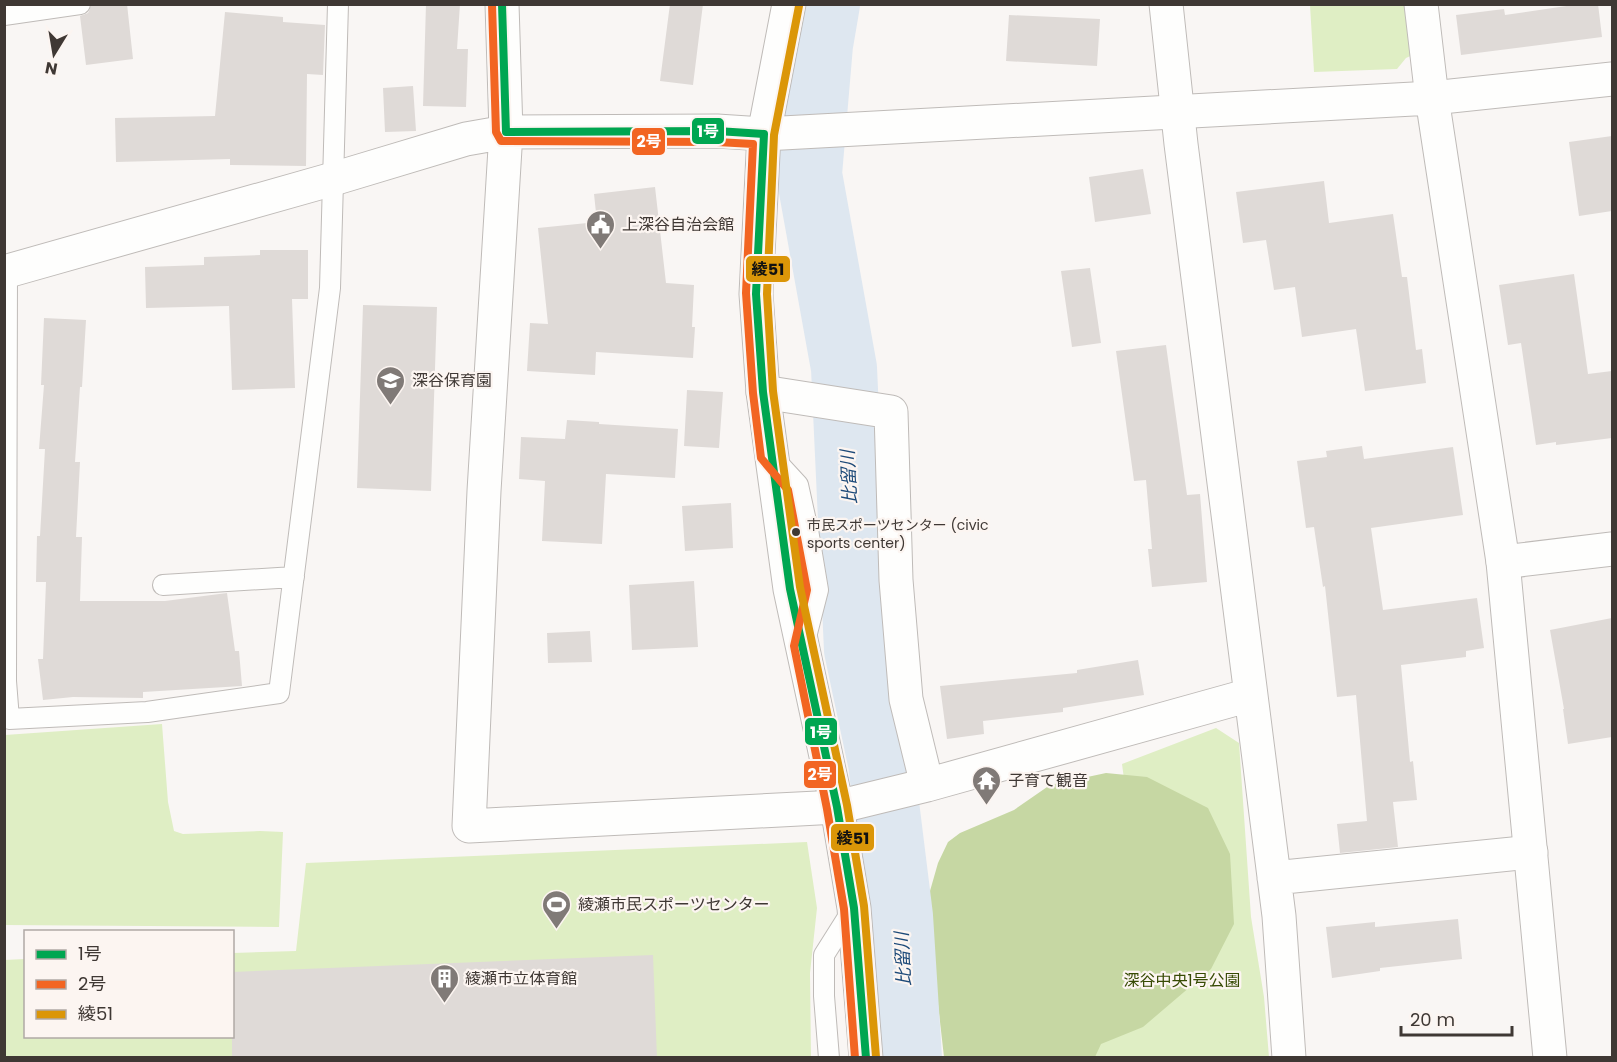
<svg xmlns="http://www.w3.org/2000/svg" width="1617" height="1062" font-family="Poppins,'Noto Sans JP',sans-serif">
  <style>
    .green { fill: #dfeec4 }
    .forest { fill: #c6d7a3 }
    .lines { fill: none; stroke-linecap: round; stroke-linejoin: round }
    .river { stroke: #dee7f0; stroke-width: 66 }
    .building { fill: #dfdad7 }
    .lane-casing { stroke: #bfbbb8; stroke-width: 22 }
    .street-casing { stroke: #bfbbb8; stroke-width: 35 }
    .secondary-casing { stroke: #bfbbb8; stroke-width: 35 }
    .lane { stroke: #fefefd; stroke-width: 20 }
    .street { stroke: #fefefd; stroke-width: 33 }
    .secondary { stroke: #fefefd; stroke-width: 33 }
    .bus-1-casing { stroke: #fcf5f1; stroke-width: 12 }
    .bus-2-casing { stroke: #fcf5f1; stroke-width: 12 }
    .bus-3-casing { stroke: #fcf5f1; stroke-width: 12 }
    .bus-1 { stroke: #00a651; stroke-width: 8 }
    .bus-2 { stroke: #f26522; stroke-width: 8 }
    .bus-3 { stroke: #db9608; stroke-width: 8 }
    .bus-dot { fill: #3f3834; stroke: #fcf5f1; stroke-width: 2 }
    .labels { text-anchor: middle; stroke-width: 4.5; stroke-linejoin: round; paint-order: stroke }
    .bus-label { font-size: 14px; fill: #3f3834; stroke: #fcf5f1; text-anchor: start }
    .poi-label { font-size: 16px; fill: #3f3834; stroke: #fcf5f1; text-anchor: start }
    .park-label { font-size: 16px; fill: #374b04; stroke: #fcf5f1 }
    .water-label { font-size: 18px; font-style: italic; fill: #1d4a79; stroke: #fcf5f1 }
    .line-badge { stroke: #fcf5f1; stroke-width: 2 }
    .badge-label { font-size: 16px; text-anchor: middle; font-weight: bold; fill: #fff }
    .pale-badge-label { font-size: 16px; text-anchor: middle; font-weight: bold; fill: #111 }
  </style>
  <rect width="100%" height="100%" fill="#f9f6f4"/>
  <!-- green -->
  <path class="green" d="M1310,5H1411L1417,53L1406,58L1397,69L1314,72Z
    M162,724L168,802L174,831L183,834L260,831L283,832L279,927L5,925V735Z
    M1216,728L1239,743L1251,917L1264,997L1269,1057H955L1136,868L1122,764Z
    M807,842L817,908L810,973L811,1057H5L4,960L25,959L26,1036H232L233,953L296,951L306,863Z"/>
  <!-- forest -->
  <path class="forest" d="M1106,773L1147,777L1208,808L1230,854L1234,924L1211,969L1143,1027L1101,1044L1095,1057H944L928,916L930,891L938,863L948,842L960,833L1014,810L1050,785Z"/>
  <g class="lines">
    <!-- river -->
    <path class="river" d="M827,4L820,45L809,174L844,368L857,650L881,763L900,916L909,1058"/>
  </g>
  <!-- building -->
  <path class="building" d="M92,4H127L133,59L86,65L80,16L88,13Z
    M426,4H460L457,49H468L466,107L423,106Z
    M670,4H703L693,85L660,81Z
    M1580,4H1598L1602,37L1461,55L1456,15L1504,9L1505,15Z
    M225,12L283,17V22L325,25L323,75L307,74L306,166L230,165V159L116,162L115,118L215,116Z
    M1009,15L1100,19L1097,66L1006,61Z
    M413,86L416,131L385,132L383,88Z
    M1612,136V211L1579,216L1569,142Z
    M1143,169L1151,214L1095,222L1089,177Z
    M1324,181L1329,223L1393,214L1402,277H1407L1416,350L1422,349L1426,383L1365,391L1356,329L1302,337L1295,287L1274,290L1266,240L1243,243L1236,192Z
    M655,187L666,283L694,285L692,327H695L693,358L596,352L595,375L527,371L530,323L548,324L538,228L597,222L594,194Z
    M260,250H308V299H292L295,388L232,390L229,306L146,308L145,267L204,265V257L260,255Z
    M1090,268L1101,343L1072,347L1061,271Z
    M1574,274L1588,374L1612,371V438L1556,445V442L1536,445L1521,343L1508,345L1499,285Z
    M363,305L437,307L431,491L357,488Z
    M44,318L86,320L82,387H80L75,462H80L76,537H82L80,601H165L227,593L235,651H239L242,686L143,692V698L73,697L43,700L38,659H43L46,582H36L37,536H40L45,449H39L44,385H41Z
    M1166,345L1187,495L1200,494L1207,582L1152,587L1148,549H1152L1146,480L1134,481L1116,351Z
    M687,390L723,392L719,448L684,446Z
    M567,420L599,422V424L678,429L675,478L606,474L602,544L542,541L545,481L519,479L521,437L565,439Z
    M1362,446L1364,459L1453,447L1463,515L1371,528L1383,610L1477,598L1484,648L1466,651V657L1401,665L1410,762L1413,761L1417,800L1393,802L1398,847L1340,853L1337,824L1367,821L1356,695L1337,697L1325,586L1323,587L1314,527L1306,528L1297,461L1327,457L1326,451Z
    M731,503L733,548L685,551L682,506Z
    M694,581L698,647L632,650L629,585Z
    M1612,618V737L1568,744L1563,709H1564L1550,630Z
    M590,631L592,662L548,663L547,633Z
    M1138,660L1144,695L1063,708V712L983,721L984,734L947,739L940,686L1077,673V670Z
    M1458,919L1462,959L1380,968V971L1332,978L1326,927L1375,922V927Z
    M653,955L657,1058H232V972Z"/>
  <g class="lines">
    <defs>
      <path id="lane" d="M4,15L80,4
        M7,271L6,681L9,719L147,712L279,693L330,288L338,4
        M775,460L798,485L808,530L818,590L806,637
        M163,585L294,577
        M829,1058L824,996V955L853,909"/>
      <path id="street" d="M502,4L506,132L484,491L469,826L837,807L927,785L1250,695
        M1166,4L1181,144L1279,916L1289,1058
        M1421,4L1432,98
        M4,272L333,179L466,139L506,132L717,131L764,134
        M763,392L891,412L896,580L906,699L927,785
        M1503,562L1612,549
        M1274,878L1531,852"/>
      <path id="secondary" d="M789,4L764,134L756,294L763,392L790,589L837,807L854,908L866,1058
        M1432,98L1503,562L1550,1058
        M764,134L1432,98L1612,79"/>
    </defs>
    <!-- lane casing -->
    <use href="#lane" class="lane-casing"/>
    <!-- street casing -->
    <use href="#street" class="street-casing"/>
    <!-- secondary casing -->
    <use href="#secondary" class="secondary-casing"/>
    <!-- lane -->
    <use href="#lane" class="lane"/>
    <!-- street -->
    <use href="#street" class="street"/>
    <!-- secondary -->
    <use href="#secondary" class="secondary"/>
    <defs>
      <path id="bus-1" d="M502,4L506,132L717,131L764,134L756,294L763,392L790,589L837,807L854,908L866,1058"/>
      <path id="bus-2" d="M492,4L496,132L501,141L717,142L753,144L746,293L753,393L761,458L788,490L807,590L794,646L827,809L844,909L855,1058"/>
      <path id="bus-3" d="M799,6L774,135L767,294L773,391L800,587L847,805L864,906L876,1057"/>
    </defs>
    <!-- bus-1 casing -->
    <use href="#bus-1" class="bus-1-casing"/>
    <!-- bus-2 casing -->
    <use href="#bus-2" class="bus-2-casing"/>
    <!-- bus-3 casing -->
    <use href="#bus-3" class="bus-3-casing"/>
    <!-- bus-1 -->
    <use href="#bus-1" class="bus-1"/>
    <!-- bus-2 -->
    <use href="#bus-2" class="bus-2"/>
    <!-- bus-3 -->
    <use href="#bus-3" class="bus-3"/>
  </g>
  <!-- icons -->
  <defs>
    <symbol id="civic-pin" viewBox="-11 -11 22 30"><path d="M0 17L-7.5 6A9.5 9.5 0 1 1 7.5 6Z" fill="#807a77" stroke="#fcf5f1"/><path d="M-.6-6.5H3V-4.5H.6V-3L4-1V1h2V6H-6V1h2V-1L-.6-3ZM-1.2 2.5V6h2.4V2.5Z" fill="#fff"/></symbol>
    <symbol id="school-pin" viewBox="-11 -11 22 30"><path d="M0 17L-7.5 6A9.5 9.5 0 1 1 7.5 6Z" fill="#807a77" stroke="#fcf5f1"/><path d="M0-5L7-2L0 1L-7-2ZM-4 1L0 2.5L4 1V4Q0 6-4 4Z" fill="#fff"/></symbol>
    <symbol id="temple-pin" viewBox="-11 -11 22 30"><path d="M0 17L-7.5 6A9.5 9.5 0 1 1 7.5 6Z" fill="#807a77" stroke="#fcf5f1"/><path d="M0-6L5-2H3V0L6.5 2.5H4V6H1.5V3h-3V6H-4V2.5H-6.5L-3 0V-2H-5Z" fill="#fff"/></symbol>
    <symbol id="stadium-pin" viewBox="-11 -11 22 30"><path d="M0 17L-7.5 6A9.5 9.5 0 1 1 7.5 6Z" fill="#807a77" stroke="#fcf5f1"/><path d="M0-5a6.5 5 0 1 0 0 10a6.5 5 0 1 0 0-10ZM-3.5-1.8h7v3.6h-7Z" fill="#fff"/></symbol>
    <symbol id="building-pin" viewBox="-11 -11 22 30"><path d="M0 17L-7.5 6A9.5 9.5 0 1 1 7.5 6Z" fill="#807a77" stroke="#fcf5f1"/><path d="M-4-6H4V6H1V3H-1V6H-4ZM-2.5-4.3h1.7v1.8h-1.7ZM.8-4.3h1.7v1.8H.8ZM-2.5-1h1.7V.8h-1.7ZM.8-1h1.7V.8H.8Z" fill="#fff"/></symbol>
  </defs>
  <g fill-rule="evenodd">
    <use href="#civic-pin" x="584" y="208" width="33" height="45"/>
    <use href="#school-pin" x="374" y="364" width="33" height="45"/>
    <use href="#temple-pin" x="970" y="764" width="33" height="45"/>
    <use href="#stadium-pin" x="540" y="888" width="33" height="45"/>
    <use href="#building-pin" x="428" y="962" width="33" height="45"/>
  </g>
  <!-- markers -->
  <circle class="bus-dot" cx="796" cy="532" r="5"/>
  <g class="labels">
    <!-- bus labels -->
    <g class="bus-label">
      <text x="807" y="530">市民スポーツセンター (civic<tspan x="807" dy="18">sports center)</tspan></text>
    </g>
    <!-- poi labels -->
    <g class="poi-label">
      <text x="622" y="230">上深谷自治会館</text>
      <text x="412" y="386">深谷保育園</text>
      <text x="1008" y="786">子育て観音</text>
      <text x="578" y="910">綾瀬市民スポーツセンター</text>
      <text x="465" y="984">綾瀬市立体育館</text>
    </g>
    <!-- park labels -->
    <g class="park-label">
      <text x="1182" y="986">深谷中央1号公園</text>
    </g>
    <!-- water labels -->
    <g class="water-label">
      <text transform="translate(849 477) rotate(-93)" y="6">比留川</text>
      <text transform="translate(903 959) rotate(-93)" y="6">比留川</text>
    </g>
  </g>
  <g class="line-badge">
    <rect x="691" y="117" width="34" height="28" rx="6" fill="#00a651"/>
    <rect x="631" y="127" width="35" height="29" rx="6" fill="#f26522"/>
    <rect x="745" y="255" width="46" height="28" rx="6" fill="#db9608"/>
    <rect x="804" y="717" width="34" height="29" rx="6" fill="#00a651"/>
    <rect x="803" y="760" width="34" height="29" rx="6" fill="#f26522"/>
    <rect x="830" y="823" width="45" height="29" rx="6" fill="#db9608"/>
  </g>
  <g class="badge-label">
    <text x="708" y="137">1号</text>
    <text x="649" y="147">2号</text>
    <text x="821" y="738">1号</text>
    <text x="820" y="780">2号</text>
  </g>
  <g class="pale-badge-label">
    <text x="768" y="275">綾51</text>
    <text x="853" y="844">綾51</text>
  </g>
  <!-- border -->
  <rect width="1617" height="1062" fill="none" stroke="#3f3834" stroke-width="12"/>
  <!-- legend -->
  <rect x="24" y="930" width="210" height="108" fill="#fcf5f1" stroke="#b0a9a5" stroke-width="1.5"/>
  <rect x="36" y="950" width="30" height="9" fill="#00a651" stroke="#b0a9a5" stroke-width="1.5"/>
  <text x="78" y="960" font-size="18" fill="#3f3834">1号</text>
  <rect x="36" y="980" width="30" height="9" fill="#f26522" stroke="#b0a9a5" stroke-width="1.5"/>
  <text x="78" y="990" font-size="18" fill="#3f3834">2号</text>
  <rect x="36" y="1010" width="30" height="9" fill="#db9608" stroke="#b0a9a5" stroke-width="1.5"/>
  <text x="78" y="1020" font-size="18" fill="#3f3834">綾51</text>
  <!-- north arrow -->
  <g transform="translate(54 54) rotate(191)" stroke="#fcf5f1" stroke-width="4.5" paint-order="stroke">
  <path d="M0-4.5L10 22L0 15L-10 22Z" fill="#3f3834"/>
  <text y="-9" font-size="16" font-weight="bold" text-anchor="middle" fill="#3f3834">N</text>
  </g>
  <!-- scale -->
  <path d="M1401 1026v9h111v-9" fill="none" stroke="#3f3834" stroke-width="3"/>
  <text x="1410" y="1026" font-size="18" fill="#3f3834" stroke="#fcf5f1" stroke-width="4.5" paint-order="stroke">20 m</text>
</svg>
